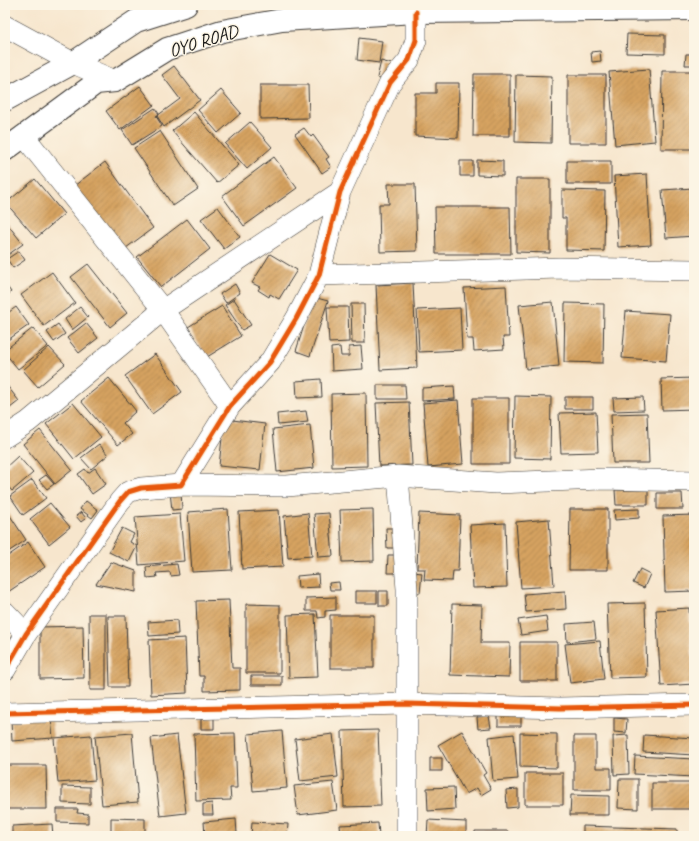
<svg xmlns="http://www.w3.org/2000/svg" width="699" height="841" font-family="Caveat,sans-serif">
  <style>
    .building { fill: url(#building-hatch) }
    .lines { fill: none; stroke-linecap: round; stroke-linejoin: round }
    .street-casing { stroke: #3d3a37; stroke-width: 22 }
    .primary-casing { stroke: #3d3a37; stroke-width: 24 }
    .street { stroke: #fff; stroke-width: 21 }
    .primary { stroke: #fff; stroke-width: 22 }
    .cycleway-casing { stroke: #fcf5e5; stroke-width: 8 }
    .cycleway { stroke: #e8590c; stroke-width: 5 }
    .labels { text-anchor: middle; stroke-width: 3; stroke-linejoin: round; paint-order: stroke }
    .street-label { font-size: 19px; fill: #1c1c1c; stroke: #fcf5e5 }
  </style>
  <defs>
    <pattern id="building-hatch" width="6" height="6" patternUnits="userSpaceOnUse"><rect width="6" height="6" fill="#d6a361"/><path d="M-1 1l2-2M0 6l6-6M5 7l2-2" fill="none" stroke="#ad844f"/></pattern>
  </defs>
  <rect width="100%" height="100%" fill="#fcf5e5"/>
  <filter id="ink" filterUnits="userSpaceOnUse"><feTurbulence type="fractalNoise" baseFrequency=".025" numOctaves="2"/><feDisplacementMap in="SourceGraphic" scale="8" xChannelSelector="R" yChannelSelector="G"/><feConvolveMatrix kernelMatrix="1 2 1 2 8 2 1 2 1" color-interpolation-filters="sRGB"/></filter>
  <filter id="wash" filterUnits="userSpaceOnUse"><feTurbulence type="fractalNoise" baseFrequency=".012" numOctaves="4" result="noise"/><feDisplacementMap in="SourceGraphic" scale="16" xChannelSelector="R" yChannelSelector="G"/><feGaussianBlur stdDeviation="0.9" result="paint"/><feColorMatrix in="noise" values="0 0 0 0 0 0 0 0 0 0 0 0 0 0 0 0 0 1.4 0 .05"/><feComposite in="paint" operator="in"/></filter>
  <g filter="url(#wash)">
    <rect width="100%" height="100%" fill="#f7e6cd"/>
    <g id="blocks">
      <!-- building -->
      <path class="building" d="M627,34L665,35V54L626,53Z
        M359,38L382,41L379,63L357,60Z
        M600,51L601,61L592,62L591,52Z
        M686,54H694V65H685Z
        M381,61L392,64L387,81L377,78Z
        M174,66L200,100L164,127L157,116L180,99L162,75Z
        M649,69L655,141L615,145L609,72Z
        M662,71H694V149H661Z
        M474,74H510V136H473Z
        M516,75L552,76L551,143L515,142Z
        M568,75H606V143H568Z
        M436,83H459L458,138L415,136V93H436Z
        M260,85H308L309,118L260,119Z
        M140,86L154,105L120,130L106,111Z
        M221,90L241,113L218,133L198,110Z
        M155,108L159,114L156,116L162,126L132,145L122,130Z
        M194,112L239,165L217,183L172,131Z
        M250,122L272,147L247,169L225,144Z
        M304,128L311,137L313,135L329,157L326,159L331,167L322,173L295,134Z
        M160,131L198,189L173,206L134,148Z
        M274,157L297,188L244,226L222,196Z
        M477,160L503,161V176L477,175Z
        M460,161H473V176H460Z
        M567,161H611V184H567Z
        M105,162L153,228L122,251L74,186Z
        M647,174L651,245L618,247L614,176Z
        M35,179L64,214L36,238L6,203Z
        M516,179H550V253L516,252Z
        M388,184H415L417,251L380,252L379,204H389Z
        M694,188V236L666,238L662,190Z
        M562,190L605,191L604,251L566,250V218H562Z
        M218,207L240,237L224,249L201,219Z
        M435,207H510L511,254H436Z
        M187,219L210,249L161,287L137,257Z
        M5,221L23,244L5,257Z
        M19,251L25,260L13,268L7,259Z
        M270,254L297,270L279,299L270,294L269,297L258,290L260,287L252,283Z
        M88,264L127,313L110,327L71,277Z
        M52,272L75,303L44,326L21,295Z
        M413,283L417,368L380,370L376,285Z
        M5,284L11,292L5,297Z
        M235,284L240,293L226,303L220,294Z
        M506,286L509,337H503L504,349L474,351L473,339H467L464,288Z
        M313,297L328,301L310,356L296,351Z
        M234,299L251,325L242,330L225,305Z
        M553,302L559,366L526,369L519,305Z
        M565,303L604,304L603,363L564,362Z
        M351,304H364L365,343H352Z
        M222,306L241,336L207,357L188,327Z
        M16,307L29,325L5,342V315Z
        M80,307L88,317L72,330L65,319Z
        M327,307H348L349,342L329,343Z
        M460,308L462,350L419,352L417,310Z
        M626,311L670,314L666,361L622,358Z
        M86,323L98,338L79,353L67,338Z
        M58,324L65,334L54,342L47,332Z
        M33,328L48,346L18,369L5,353V350Z
        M361,346L363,369L332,371L331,348L340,347L341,356H349V347Z
        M49,347L65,364L38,387L23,370Z
        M155,354L182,392L152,414L125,376Z
        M109,378L136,411L123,423L132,434L118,445L81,401Z
        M694,378V409L662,410L661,379Z
        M321,379L322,397L297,398L296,381Z
        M5,383L19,401L5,412Z
        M377,385H405L406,399H377Z
        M454,386L455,399L422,401V388Z
        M366,393L367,466L332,467L331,394Z
        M515,396L551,397L550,459L514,458Z
        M565,397H593V409H565Z
        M643,397L644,410L614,411L613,398Z
        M473,398H509V464H473Z
        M458,400L463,464L428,467L423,403Z
        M409,402L412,465L379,466L376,403Z
        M73,403L101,437L74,459L46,424Z
        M306,411L308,422L278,425L277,414Z
        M596,412L598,452L561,453L559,413Z
        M647,413L649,463H613L611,414Z
        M224,419L265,424L260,470L219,466Z
        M310,425L314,468L277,472L273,429Z
        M40,430L72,470L55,484L23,444Z
        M99,444L108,455L91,469L81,458Z
        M18,456L33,473L12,491L5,483V468Z
        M95,468L106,484L92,494L78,474L85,469L88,473Z
        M46,475L54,484L47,489L39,480Z
        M32,480L46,498L23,515L10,496Z
        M615,490H648V505H616Z
        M181,491L182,509L172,510L170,492Z
        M657,493H682L683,509H657Z
        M692,496H694V510H692Z
        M86,501L98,510L92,518L80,509Z
        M50,503L70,527L49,544L30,519Z
        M5,508L26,540L5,554Z
        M228,509L232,570L192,572L188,512Z
        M373,509L374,561L342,562L340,510Z
        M570,509H608V570H569Z
        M639,509V518L615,520L614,510Z
        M279,510L283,567L242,569L239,512Z
        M81,512L86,518L81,522L76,516Z
        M308,513L312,556L288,558L284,516Z
        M329,513L333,556L318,557L314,514Z
        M419,513L460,515L458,571H453L452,581L424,580L425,569H417Z
        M180,514L184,561L139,565L135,517Z
        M694,515V591L665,592L663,516Z
        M549,519L554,586L521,588L516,522Z
        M505,523L507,587L473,588L470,525Z
        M122,528L134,534L130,542L137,546L129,562L109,552Z
        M386,528H400L395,548H387Z
        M28,542L45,567L5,594V558Z
        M388,555H400L399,573H387Z
        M111,562L136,571V592L96,584Z
        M177,564L179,575L171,576L170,572L156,573L157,577L147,578L146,567Z
        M640,569L650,574L644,588L633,583Z
        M413,572L422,573L420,593L411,592Z
        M318,574L319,587L298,588L297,576Z
        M339,582L340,590H330L329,583Z
        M355,591H377V603H355Z
        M379,591H388V606H379Z
        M565,591L566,609L526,612L524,594Z
        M336,597V610L325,611V617L318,618L317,611H306V598Z
        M229,600L232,668H240V690L204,691V676H199L196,601Z
        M645,603L647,677L610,678L607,604Z
        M246,604L280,605V673H246Z
        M452,604L482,605L481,643H510L509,677L450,675Z
        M689,608L694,684L661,686L656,610Z
        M89,614H106V690H90Z
        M315,614L318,677L289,678L287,615Z
        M330,615H374V668H330Z
        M108,616H126L128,687H110Z
        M546,616L548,631L521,635L518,620Z
        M177,620L178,634L149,636L148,622Z
        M594,622L596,639L567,642L566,624Z
        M83,626L84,678L40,679V627Z
        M185,638L187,693L151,695L149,640Z
        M600,641L604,679L570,683L565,644Z
        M520,642H557V681H520Z
        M251,676H282V685H251Z
        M521,712V726H498V713Z
        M489,716L491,728L478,729L477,717Z
        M51,718L53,738L12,741L11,721Z
        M214,718V729H201V719Z
        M614,718L627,719L626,733L614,732Z
        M378,730L381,806L344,807L342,731Z
        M282,731L287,788L253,791L248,734Z
        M462,731L486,773L483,775L491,789L481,795L477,788L466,794L438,745Z
        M132,733L138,802L102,805L95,736Z
        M235,733L237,788H230L231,800L196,801L194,734Z
        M520,733L557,734V768L520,767Z
        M333,734L338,777L300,781L295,739Z
        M514,734L518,779L493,781L489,737Z
        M91,735L95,780L58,783L54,738Z
        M177,735L186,813L160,816L151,738Z
        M628,735L629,774L614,775L613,736Z
        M644,735L694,738V755L643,752Z
        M574,736H596V768H611V790H574Z
        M635,756L694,759V777L634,774Z
        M430,758H442V771H430Z
        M5,765H46L47,809H5Z
        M525,773H563V805H525Z
        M619,779H638V809L618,808Z
        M333,782L337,810L298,815L294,786Z
        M652,783H694V809H652Z
        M62,786L90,787V804L62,803Z
        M454,787L455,809L428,811L427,788Z
        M518,789V807L507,808L506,790Z
        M571,795L609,796V815H570Z
        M212,803L213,815H203V804Z
        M57,809H78L77,813L88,814V823L57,822Z
        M111,818L145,819V836H111Z
        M236,819L237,834L205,836L204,822Z
        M428,820L466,822V836H427Z
        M252,822L288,824L287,836H251Z
        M378,823L379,836H341L340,825Z
        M52,824L53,836H12V826Z
        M583,826L677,829V836H583Z
        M475,831H508V836H475Z
        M299,834L313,835V836H299Z"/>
    </g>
  </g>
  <g filter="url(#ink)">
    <use href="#blocks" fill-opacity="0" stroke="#3d3a37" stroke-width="1"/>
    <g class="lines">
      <defs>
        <path id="street" d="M5,26L73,63L115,81
          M24,136L163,310L230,406
          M319,275L559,268L694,270
          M5,437L28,422L163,310L340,192
          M398,476L407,589V836
          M181,485L287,486L398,476L496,483L602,479L694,481
          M5,612L26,634
          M5,670L26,634L120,501L128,492L141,488L181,485L230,406L270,362L296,319L319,275L340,192L390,83L409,60L416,40V12
          M5,713L407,704L560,708L694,705"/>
        <path id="primary" d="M5,100L73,63L136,21L186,5
          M5,150L96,83L115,81L167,49L222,31L282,20L416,12L694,9"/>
      </defs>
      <!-- street casing -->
      <use href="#street" class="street-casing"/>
      <!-- primary casing -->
      <use href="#primary" class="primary-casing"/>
      <!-- street -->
      <use href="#street" class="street"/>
      <!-- primary -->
      <use href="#primary" class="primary"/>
      <defs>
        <path id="cycleway" d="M5,670L26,634L120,501L128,492L141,488L181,485L230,406L270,362L296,319L319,275L340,192L390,83L409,60L416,40V12
          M5,713L407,704L560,708L694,705"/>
      </defs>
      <!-- cycleway casing -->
      <use href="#cycleway" class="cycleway-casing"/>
      <!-- cycleway -->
      <use href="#cycleway" class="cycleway"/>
    </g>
  </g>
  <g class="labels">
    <!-- street labels -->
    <g class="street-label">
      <text transform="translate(203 40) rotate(-17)" y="7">OYO ROAD</text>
    </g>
  </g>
  <!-- margin -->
  <rect width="699" height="841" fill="none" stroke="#fcf5e5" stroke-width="20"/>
</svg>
